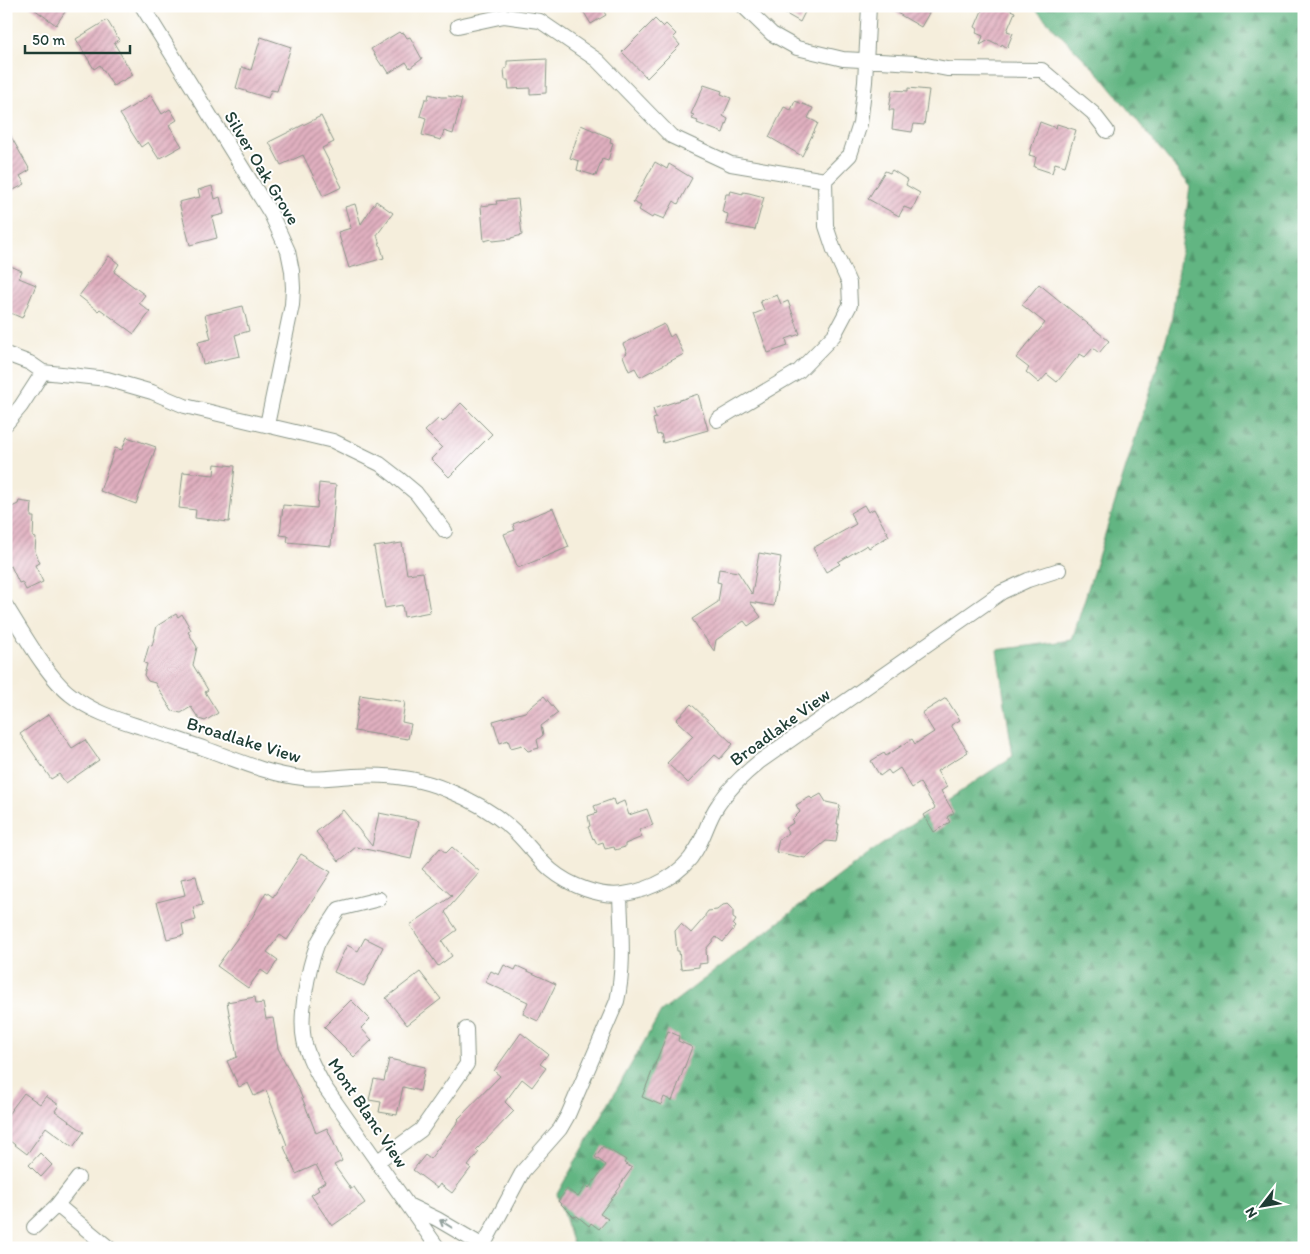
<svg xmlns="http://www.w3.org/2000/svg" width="1310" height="1254" font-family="Itim,sans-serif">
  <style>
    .forest { fill: url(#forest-firs); stroke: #40795b }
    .building { fill: url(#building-hatch) }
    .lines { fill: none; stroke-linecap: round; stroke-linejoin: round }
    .minor-casing { stroke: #8a9688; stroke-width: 16 }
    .minor { stroke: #fff; stroke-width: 14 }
    .oneway { stroke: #8f9e9a }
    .labels { text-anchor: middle; stroke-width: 4; stroke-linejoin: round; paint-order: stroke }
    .street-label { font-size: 18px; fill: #1f3d34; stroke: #fff }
  </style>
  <defs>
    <pattern id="forest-firs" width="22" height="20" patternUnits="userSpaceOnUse" patternTransform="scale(1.25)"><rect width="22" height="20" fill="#62b582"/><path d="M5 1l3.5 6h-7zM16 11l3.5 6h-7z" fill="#50946b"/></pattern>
    <pattern id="building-hatch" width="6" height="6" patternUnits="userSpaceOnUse" patternTransform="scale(1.25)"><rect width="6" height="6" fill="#e1b0c0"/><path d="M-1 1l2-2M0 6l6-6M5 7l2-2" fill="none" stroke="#b6909d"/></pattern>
  </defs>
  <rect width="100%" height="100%" fill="#fff"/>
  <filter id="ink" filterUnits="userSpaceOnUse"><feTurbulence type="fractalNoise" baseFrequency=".02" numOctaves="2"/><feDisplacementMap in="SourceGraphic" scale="10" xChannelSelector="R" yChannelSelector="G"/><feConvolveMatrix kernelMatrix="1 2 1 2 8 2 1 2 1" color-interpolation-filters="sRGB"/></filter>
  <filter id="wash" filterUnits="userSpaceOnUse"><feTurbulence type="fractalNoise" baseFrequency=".0096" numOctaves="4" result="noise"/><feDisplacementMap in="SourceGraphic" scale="20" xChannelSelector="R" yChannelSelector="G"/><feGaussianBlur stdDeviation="1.12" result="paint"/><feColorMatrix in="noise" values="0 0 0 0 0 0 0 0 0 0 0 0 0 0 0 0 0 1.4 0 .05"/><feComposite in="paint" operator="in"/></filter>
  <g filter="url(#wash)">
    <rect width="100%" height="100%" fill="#f5eedc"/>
    <!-- forest -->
    <path class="forest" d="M1032,6H1304V1248H574L557,1194L661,1012L868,854L1013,756L997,650L1072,640L1171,323L1190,186L1101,76Z"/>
    <g id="blocks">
      <!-- building -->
      <path class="building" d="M30,6H69L56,25Z
        M580,6H600L606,15L591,24Z
        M772,6H808L800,22Z
        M885,6H933L921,27Z
        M984,6H1001L1015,12L1007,31L1013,33L1007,48L1002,44L1001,46L989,40L980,45L983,36L976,33L978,29L975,27Z
        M655,19L663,27L666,24L676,34L673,37L680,45L647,78L622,52Z
        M107,20L119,40L114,43L133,75L113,86L100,65L94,69L76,39Z
        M399,32L401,34L404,33L407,38L410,37L422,59L410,68L406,62L389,73L384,65L382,66L371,49Z
        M261,37L291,47L277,91L271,90L268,98L236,88L242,67L251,70Z
        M547,59L546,93L530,94V88L509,89L508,80H505L504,69L507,68V61Z
        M704,85L722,91L721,94L731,98L723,116L728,119L723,133L697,123L698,121L692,119L694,115L691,114Z
        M908,88L929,90L924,125L914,124L912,132L892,129L894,110H889L892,90L908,91Z
        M429,94L441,97H447L448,96L462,99L453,134L444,131L441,140L422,135L426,118L420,116L425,99H428Z
        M151,95L162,114L170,109L177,120L169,125L182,146L159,159L148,142L141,147L120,114Z
        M795,101L813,108L808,118L818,123L802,156L769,137L784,107L791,110Z
        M321,116L334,142L322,148L342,187L323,196L303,155L281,165L269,142Z
        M1040,122L1056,128L1057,124L1076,130L1065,166L1055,163L1052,173L1034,167L1036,157L1029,155Z
        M581,125L611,138L610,142L613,143L608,161L602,159L596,176L577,170L579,161L570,158Z
        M6,128L30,170L20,176L25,184L6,194Z
        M655,162L667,169L669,164L692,178L678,204L674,201L664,219L654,215L652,218L639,210L641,206L633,202Z
        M892,170L908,180L906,185L920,193L912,210L904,207L899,216L868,199L885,171L890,173Z
        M212,186L215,199L220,197L224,214L212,217L217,238L190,245L179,202L200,197L198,190Z
        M731,191L743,194V192L749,193L764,197L755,230L726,224L728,214L722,212L726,194H730Z
        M518,199L522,235L511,238V239L493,241L492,239L484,241L481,206L497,204L496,201Z
        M376,201L393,213L377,235L384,258L349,268L338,232L351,228L345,207L355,204L361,224Z
        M109,256L119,264L114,272L145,295L139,303L150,312L134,334L100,309L98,311L79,296Z
        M6,264L22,271L19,278L36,285L22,318L6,311Z
        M1039,284L1109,341L1099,353L1093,348L1085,357L1080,354L1057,382L1047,374L1039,383L1026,372L1029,368L1016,358L1045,323L1022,305Z
        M777,295L781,304L788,301L800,334L786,339L788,346L768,353L754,314L764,310L760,301Z
        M243,306L249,331L235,335L240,356L203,364L198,342L211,339L205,315Z
        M664,324L670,337L674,334L684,354L640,377L635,368L629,371L623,356L627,353L623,344Z
        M698,394L708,430L663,443L661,434L657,435L653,419L656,418L653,409Z
        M461,403L492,434L449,477L431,459L442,448L425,431L439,418L443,422Z
        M127,437L156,447L136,504L100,491L115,448L122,450Z
        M215,464L235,466L229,522L195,518L196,510L179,508L183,472L214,475Z
        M319,483L336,485L331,546L287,542L288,536L280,535L283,505L317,508Z
        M19,501L32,503L31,517H34L33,537L36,538L35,551L40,563L35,565L43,582L26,590L22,582L19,583L11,566L6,568V510L18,504Z
        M864,505L868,512L874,509L889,536L869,548L867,545L838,562L840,564L826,572L813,548L856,524L850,513Z
        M553,508L569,547L518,568L504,534L515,530L513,524Z
        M402,543L407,574L423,572L430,612L404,617L402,605L385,608L374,547Z
        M759,553L781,557L774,606L750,602L761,617L748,626L744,621L716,640L714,651L692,619L718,602L721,583L717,582L719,569L738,572L752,594Z
        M176,614L178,617L182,614L191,630L188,632L197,647L193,665L208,690L205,692L218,713L205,721L199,719L191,707L181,713L172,711L155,683L148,681L144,675L147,664L144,663L149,645L152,646L157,626Z
        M360,695L405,702L402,722L411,724L408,739L354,731Z
        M544,696L558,713L541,726L543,735L537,740L539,748L528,751L522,745L511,748L508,740L500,743L493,721L525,712Z
        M946,698L960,720L951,725L968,752L937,771L947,787L941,791L954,813L947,817L950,822L934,832L924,815L935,808L920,783L912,788L900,768L891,774L888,770L880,776L871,761L884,753L886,756L912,739L915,744L934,732L922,713Z
        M691,704L733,744L720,759L715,755L688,783L667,763L693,736L676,720Z
        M49,714L72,748L85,740L99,760L66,783L59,774L51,779L20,734Z
        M821,794L826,802L840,805L837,824H839L836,842L826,841L805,858L776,852L779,839L788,833L785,828L793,823L792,820L800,812L796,805L810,797L812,799Z
        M613,799L615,805L624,801L629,815L647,809L653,825L639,830L642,837L625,844V847L615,850L614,847L605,849L603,842L597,844L594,838L593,839L588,827L590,826L588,816L597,813L594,806Z
        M343,810L372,846L379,813L419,821L411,859L356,847L339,861L316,832Z
        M452,847L480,872L445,912L457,930L442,941L452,956L438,966L410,925L452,896L422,869L440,848L446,853Z
        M301,854L331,872L287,940L280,935L267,952L278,960L268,975L261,970L248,988L217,966L252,918L266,892L273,897Z
        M196,876L203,905L193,907L196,920L182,924L184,935L167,939L157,902L185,895L181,879Z
        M728,904L733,909V918L736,920L733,925L735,927L723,942L716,937L706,949L707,963L699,964V967L681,969L679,951H677L675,931L681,924L691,933L705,917V915L708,911L717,910L723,905Z
        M365,938L383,947L364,986L334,972L347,945L358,951Z
        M504,965L515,970L517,966L556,984L538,1021L523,1014L528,1002L485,982L491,971L499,975Z
        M420,972L441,999L407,1025L386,998Z
        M255,997L256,1004L263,1003L266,1019L273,1018L278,1048L299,1090L316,1133L327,1128L342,1161L334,1165L351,1189L354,1187L365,1203L332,1226L311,1195L319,1190L317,1187L325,1182L316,1165L296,1174L284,1147L287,1145L266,1090L254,1096L248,1083L239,1087L227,1061L237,1057L227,1002Z
        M351,1000L370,1019L361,1028L372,1040L354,1057L324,1027Z
        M668,1031L679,1036L678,1041L692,1047L672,1101L664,1097L661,1105L642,1097Z
        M521,1033L548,1054L540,1064L546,1068L532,1087L522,1079L505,1102L514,1111L476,1150L479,1152L468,1166L471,1168L452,1193L440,1184L437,1188L413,1170L425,1155L430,1159L459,1120L458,1119L500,1076L494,1071Z
        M389,1059L425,1067L420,1091L403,1087L397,1115L379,1112L381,1102L369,1100L374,1079L384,1081Z
        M24,1093L40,1104L46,1096L59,1105L55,1111L84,1132L73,1147L46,1127L27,1154L6,1138V1117Z
        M603,1146L626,1160L624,1163L632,1168L620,1185L621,1186L600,1214L608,1219L599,1229L591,1223L589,1226L577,1216L574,1217L558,1201L567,1189L578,1197L586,1185L589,1188L606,1165L595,1157Z
        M40,1153L52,1165L41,1177L29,1165Z"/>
    </g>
  </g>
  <g filter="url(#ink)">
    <use href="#blocks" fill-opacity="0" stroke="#8a9688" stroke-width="1"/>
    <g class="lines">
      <defs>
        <path id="minor" d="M142,6L271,214L288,251L292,271L293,288L292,305L267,425
          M743,6L772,34L797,48L843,59L916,63L947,69L1042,70L1093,113L1107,131
          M458,26L504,16L540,21L597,60L671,136L731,164L825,180L850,155L860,124L865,82L869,6
          M6,354L30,363L43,372L107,379L152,392L185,406L333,441L380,464L398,478L416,493L445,531
          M717,420L799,371L834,335L850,305L849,283L834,250L826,226L825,180
          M6,424L21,406L43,372
          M6,606C22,631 48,678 71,695C92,712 116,719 141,727C163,734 185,742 206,749C237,760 270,775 303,778C319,780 336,777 353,776C385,774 417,777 447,790C470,799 491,811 510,827C525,840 536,857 551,870C569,885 600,898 624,894C651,890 682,875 696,850C705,836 708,819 718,805C729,788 743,775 759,762L1002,592L1028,580L1059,570
          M379,899L339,909C332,921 322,933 317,945C308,969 299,1015 304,1040C307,1056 316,1071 324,1086L438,1248
          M378,1161L421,1130L467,1064L466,1029
          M57,1205L109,1248
          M408,1205L437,1219L483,1246
          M34,1227L57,1205L78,1178
          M482,1248L523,1171L560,1129L568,1115L617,1001C625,966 621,930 620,895"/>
      </defs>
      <!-- minor casing -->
      <use href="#minor" class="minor-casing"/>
      <!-- minor -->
      <use href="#minor" class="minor"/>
    </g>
    <!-- one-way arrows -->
    <defs><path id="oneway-shaft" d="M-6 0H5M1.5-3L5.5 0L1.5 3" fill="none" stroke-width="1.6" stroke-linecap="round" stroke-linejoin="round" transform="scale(1.25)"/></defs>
    <use class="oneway" href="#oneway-shaft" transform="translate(446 1224) rotate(-148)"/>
  </g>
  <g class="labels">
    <!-- street labels -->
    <g class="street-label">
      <text transform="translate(262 168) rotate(59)" y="6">Silver Oak Grove</text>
      <text transform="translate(780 727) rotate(-36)" y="6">Broadlake View</text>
      <text transform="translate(244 740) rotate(17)" y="6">Broadlake View</text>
      <text transform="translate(368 1113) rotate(56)" y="6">Mont Blanc View</text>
    </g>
  </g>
  <!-- margin -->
  <rect width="1310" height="1254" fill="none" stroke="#fff" stroke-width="25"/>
  <!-- north arrow -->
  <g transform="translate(1262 1206) rotate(239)" stroke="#ffffff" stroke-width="4" paint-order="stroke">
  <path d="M0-4L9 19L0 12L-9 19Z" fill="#1f3d34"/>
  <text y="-8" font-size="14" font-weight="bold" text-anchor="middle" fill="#1f3d34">N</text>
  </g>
  <!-- scale -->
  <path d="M25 45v8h105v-8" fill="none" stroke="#1f3d34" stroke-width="2.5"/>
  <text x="32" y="45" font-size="15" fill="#1f3d34" stroke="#ffffff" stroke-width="4" paint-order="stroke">50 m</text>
</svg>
